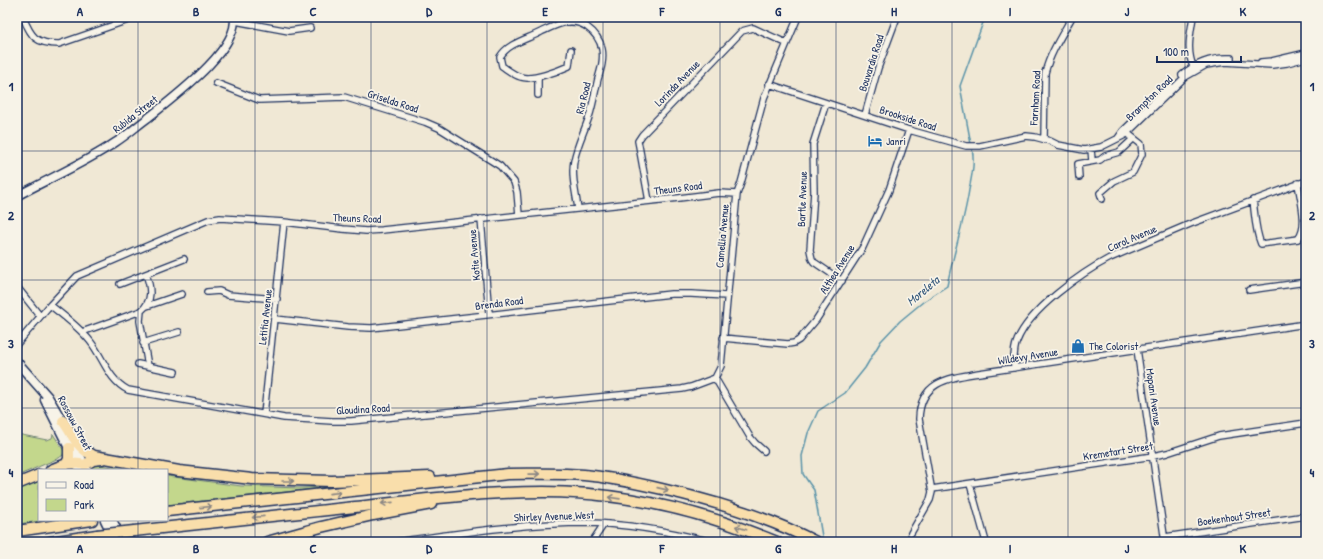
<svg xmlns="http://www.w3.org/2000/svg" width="1323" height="559" font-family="'Patrick Hand',sans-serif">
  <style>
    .green { fill: #c3d78c; stroke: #6f8375 }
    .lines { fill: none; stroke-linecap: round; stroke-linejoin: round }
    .stream { stroke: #5a93a9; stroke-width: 1.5 }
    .minor-casing { stroke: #1b2f5e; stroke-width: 8 }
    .tertiary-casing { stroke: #1b2f5e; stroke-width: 10 }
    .secondary-casing { stroke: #1b2f5e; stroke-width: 11 }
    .motorway-casing { stroke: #1b2f5e; stroke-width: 13 }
    .minor { stroke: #f7f3e8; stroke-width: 5.5 }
    .tertiary { stroke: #f7f3e8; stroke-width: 7 }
    .secondary { stroke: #f7f3e8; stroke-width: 8 }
    .motorway { stroke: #f9deab; stroke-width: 10 }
    .motorway-bridge-casing { stroke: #1b2f5e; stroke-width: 13; stroke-linecap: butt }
    .motorway-bridge { stroke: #f9deab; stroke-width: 10 }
    .oneway { stroke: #8a8684 }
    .grid { fill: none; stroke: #1b2f5e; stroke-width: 1; stroke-opacity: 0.55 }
    .labels { text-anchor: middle; stroke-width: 3.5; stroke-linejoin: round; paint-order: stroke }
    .street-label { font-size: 11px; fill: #1b2f5e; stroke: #f7f3e8 }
    .poi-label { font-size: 11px; fill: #1b2f5e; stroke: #f7f3e8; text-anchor: start }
    .water-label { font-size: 12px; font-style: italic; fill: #35597d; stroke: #f7f3e8 }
    .neatline { fill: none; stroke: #1b2f5e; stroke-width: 1.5 }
    .grid-label { font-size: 13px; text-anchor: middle; font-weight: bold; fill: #1b2f5e }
  </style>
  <rect width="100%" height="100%" fill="#f0e8d5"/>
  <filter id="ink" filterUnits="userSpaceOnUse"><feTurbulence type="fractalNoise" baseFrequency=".025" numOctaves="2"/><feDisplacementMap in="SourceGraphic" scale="8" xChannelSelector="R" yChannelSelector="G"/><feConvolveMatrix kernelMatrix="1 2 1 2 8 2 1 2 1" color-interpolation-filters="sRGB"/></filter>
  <g filter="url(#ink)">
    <!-- green -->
    <path class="green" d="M17,434L47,440L52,438L53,434L64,451L63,455L59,458L17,476Z
      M94,464L131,470H90V466Z
      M167,476L241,486L299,488L331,487L167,505Z
      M39,478V520L42,521L17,524V487Z"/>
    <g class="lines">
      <!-- stream -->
      <path class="stream" d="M971,144L960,86L985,17
        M823,542L814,490L809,483L803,474L802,456L808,433L818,411L845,393L865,368L881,341L900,321L923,302L947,286C953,254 964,223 969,190C972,174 975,164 972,148"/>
      <defs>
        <path id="minor" d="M23,17C31,37 36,44 59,44L137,17
          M1193,17C1190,36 1186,51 1194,69
          M235,21L289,31L310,28
          M571,50L569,66C558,71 532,81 521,77C514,75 508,70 502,66L500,57C508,43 528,39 541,32C556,25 571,16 587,27C594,32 600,39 602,49C604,59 601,69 598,79C595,91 593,105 589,117C584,132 577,145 574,161C571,176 576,193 578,209
          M1261,62L1272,61L1306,53
          M1182,75C1196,63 1212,57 1231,58
          M538,77V95
          M216,83L259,100L344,97L425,122L439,128L500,166L514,182L517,192L519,215
          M769,84L909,130L966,146H980L1026,136L1035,137L1050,141L1058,145L1084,150L1101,147L1125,135L1185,77L1206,65L1225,62L1272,65L1287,63L1306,58
          M826,103L813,144L814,192L810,250L812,259L814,262L842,281
          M865,115L878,68L897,17
          M1118,138L1123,131L1170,86
          M1044,139L1045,73C1050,53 1062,35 1072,17
          M1091,149L1092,161
          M1079,177L1078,164L1100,160L1105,156L1119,152L1133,139
          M1102,199L1100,193L1114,181L1133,172L1142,154L1141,144L1127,133
          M1253,200C1255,215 1255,230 1261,244L1298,239C1309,227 1300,199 1298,183
          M649,201L639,146L638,141L642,135L742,31L753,28L786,43
          M481,219L489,314
          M146,274C151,288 153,301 141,311L140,321L148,366
          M120,284L184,259
          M17,287L40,316
          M1249,290L1306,282
          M207,292L219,291L228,295L277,299
          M50,305C64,316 79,327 90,341C103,357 108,380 128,390L284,418L332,421H351L414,415L682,389L691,387L715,378
          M147,306L182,294
          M275,319L348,327L371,328L671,294H691L727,296
          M82,332L141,311
          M723,338L788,344L794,343L799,340L816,320L863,247L889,190L909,130
          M143,343L179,332
          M17,344L50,305L77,276L208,220L220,218L284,222L343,229L366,231L382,230L679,198L719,193L737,194
          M1137,349L1165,542
          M138,364L175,372
          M1014,368C1014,359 1013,350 1017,341C1029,310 1081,273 1110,258L1190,224L1306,181
          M715,378L721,366L737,194L741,183L764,98L798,17
          M715,378L750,437L755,443L764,451
          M264,414L284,222
          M970,484L986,542
          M932,489L1153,456L1167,453L1219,436L1306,423
          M911,533L930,500L932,492L919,419C920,381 949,378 979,373L1306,324
          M1165,537L1306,516
          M396,542C460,533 524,523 589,523C630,524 672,532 712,542
          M592,542L604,524"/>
        <path id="tertiary" d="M17,196C50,178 85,163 116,142C127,135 137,126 148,118C170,100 240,49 234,17"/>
        <path id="secondary" d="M17,362L48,397L65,426
          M45,400L80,470
          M72,440L87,470
          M105,520L116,542
          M112,520L123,542"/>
        <path id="motorway" d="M63,421C74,436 76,447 94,456L179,471L252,479L332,481L430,477
          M67,463L69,459V448
          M51,470C63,465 71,461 85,465L93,460L102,459
          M17,484L39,475
          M167,511L508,474C534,474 559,473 584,475C610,477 636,483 662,489C714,501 768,517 816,542
          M17,531L92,520
          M134,531C207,523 281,515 355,507C418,500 481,492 544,492C624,492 704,512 777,542
          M50,542L97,535
          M267,542L321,527L373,515L431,504"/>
      </defs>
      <!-- minor casing -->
      <use href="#minor" class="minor-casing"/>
      <!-- tertiary casing -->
      <use href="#tertiary" class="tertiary-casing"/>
      <!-- secondary casing -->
      <use href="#secondary" class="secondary-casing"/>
      <!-- motorway casing -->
      <use href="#motorway" class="motorway-casing"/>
      <!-- minor -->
      <use href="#minor" class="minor"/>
      <!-- tertiary -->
      <use href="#tertiary" class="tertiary"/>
      <!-- secondary -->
      <use href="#secondary" class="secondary"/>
      <!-- motorway -->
      <use href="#motorway" class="motorway"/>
      <defs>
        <path id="motorway-bridge" d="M97,535L134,531"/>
      </defs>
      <!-- motorway-bridge casing -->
      <use href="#motorway-bridge" class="motorway-bridge-casing"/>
      <!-- motorway-bridge -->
      <use href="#motorway-bridge" class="motorway-bridge"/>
    </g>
    <!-- one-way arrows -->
    <defs><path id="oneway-shaft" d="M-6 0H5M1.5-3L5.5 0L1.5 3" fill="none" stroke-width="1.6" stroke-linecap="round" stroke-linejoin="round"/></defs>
    <g class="oneway">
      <use href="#oneway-shaft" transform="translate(534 474) rotate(-1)"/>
      <use href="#oneway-shaft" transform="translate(288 481)"/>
      <use href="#oneway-shaft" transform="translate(663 489) rotate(13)"/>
      <use href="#oneway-shaft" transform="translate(335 493) rotate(-6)"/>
      <use href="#oneway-shaft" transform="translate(614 498) rotate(-172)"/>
      <use href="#oneway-shaft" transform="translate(387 503) rotate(174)"/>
      <use href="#oneway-shaft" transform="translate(206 507) rotate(-6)"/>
      <use href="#oneway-shaft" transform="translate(258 517) rotate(174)"/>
      <use href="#oneway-shaft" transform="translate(741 528) rotate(-162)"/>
    </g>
  </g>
  <!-- grid -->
  <path class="grid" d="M138,17V470M255,17V542M371,17V542M487,17V542M603,17V542M720,17V542M836,17V542M952,17V542M1068,17V542M1185,17V542M17,151H1306M17,280H1306M17,408H1306M138,520V542"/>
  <!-- icons -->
  <defs>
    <symbol id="hotel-bare" viewBox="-9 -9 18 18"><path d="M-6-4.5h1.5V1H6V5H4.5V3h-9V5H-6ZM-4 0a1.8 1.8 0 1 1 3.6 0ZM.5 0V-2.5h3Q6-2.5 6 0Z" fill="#1f6fb2" stroke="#f7f3e8" stroke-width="2.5" paint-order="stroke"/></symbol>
    <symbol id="shop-bare" viewBox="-9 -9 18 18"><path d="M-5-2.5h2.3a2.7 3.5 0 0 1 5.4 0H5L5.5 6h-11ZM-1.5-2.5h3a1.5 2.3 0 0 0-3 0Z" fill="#1f6fb2" stroke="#f7f3e8" stroke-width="2.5" paint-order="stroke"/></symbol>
  </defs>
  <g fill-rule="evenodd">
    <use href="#hotel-bare" x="865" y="131" width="20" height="20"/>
    <use href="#shop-bare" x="1068" y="336" width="20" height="20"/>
  </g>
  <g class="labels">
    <!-- street labels -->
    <g class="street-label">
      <text transform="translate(871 63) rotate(-72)" y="4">Bouvardia Road</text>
      <text transform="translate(677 83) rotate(-46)" y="4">Lorinda Avenue</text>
      <text transform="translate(583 98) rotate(-76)" y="4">Ria Road</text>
      <text transform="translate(1035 98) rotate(-87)" y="4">Farnham Road</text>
      <text transform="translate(1149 98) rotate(-44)" y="4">Brampton Road</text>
      <text transform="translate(393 101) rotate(18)" y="4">Griselda Road</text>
      <text transform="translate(135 114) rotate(-38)" y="4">Rubida Street</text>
      <text transform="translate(908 118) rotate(18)" y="4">Brookside Road</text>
      <text transform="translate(678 188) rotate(-7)" y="4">Theuns Road</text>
      <text transform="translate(802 199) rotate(-88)" y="4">Bartle Avenue</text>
      <text transform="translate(357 218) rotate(2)" y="4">Theuns Road</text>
      <text transform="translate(722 236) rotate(-85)" y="4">Camellia Avenue</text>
      <text transform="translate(1132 238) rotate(-23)" y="4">Carol Avenue</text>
      <text transform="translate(474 255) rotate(-95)" y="4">Kotie Avenue</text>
      <text transform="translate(837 269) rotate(-58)" y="4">Althea Avenue</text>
      <text transform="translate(499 303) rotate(-7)" y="4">Brenda Road</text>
      <text transform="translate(265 317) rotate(-84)" y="4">Letitia Avenue</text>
      <text transform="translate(1028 356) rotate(-9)" y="4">Wildevy Avenue</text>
      <text transform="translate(1154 397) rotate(82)" y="4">Mopani Avenue</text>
      <text transform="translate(363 409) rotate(-3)" y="4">Gloudina Road</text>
      <text transform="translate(75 423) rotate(62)" y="4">Rossouw Street</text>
      <text transform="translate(1118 451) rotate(-9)" y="4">Kremetart Street</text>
      <text transform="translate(554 516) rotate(-2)" y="4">Shirley Avenue West</text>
      <text transform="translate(1234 517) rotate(-8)" y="4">Boekenhout Street</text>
    </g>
    <!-- poi labels -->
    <g class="poi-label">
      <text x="886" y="145">Janri</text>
      <text x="1089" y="350">The Colorist</text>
    </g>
    <!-- water labels -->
    <g class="water-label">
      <text transform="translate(923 291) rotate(-40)" y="4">Moreleta</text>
    </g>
  </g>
  <!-- margin -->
  <rect width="1323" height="559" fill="none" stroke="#f7f3e8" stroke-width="44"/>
  <!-- legend -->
  <rect x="38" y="469" width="130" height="52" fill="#f7f3e8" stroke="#9fa5b1"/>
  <rect x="46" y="482" width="20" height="6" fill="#f7f3e8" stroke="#9fa5b1"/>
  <text x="74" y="489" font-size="12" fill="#1b2f5e">Road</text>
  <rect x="46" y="499" width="20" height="12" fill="#c3d78c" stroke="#9fa5b1"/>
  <text x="74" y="509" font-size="12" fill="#1b2f5e">Park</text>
  <!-- scale -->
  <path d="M1157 56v6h84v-6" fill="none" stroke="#1b2f5e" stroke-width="2"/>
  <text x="1163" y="56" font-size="12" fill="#1b2f5e" stroke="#f7f3e8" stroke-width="3" paint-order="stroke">100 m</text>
  <rect x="22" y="22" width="1279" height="515" class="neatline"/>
  <g class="grid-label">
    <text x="80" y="16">A</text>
    <text x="196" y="16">B</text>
    <text x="313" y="16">C</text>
    <text x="429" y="16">D</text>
    <text x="545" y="16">E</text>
    <text x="662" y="16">F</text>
    <text x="778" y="16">G</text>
    <text x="894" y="16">H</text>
    <text x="1010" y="16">I</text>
    <text x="1127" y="16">J</text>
    <text x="1243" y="16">K</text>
    <text x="11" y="91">1</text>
    <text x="1312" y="91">1</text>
    <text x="11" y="220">2</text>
    <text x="1312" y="220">2</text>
    <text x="11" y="348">3</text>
    <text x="1312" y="348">3</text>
    <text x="11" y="477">4</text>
    <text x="1312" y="477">4</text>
    <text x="80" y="553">A</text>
    <text x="196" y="553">B</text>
    <text x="313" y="553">C</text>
    <text x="429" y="553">D</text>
    <text x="545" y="553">E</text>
    <text x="662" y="553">F</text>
    <text x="778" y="553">G</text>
    <text x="894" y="553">H</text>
    <text x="1010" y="553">I</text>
    <text x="1127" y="553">J</text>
    <text x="1243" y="553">K</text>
  </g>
</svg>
